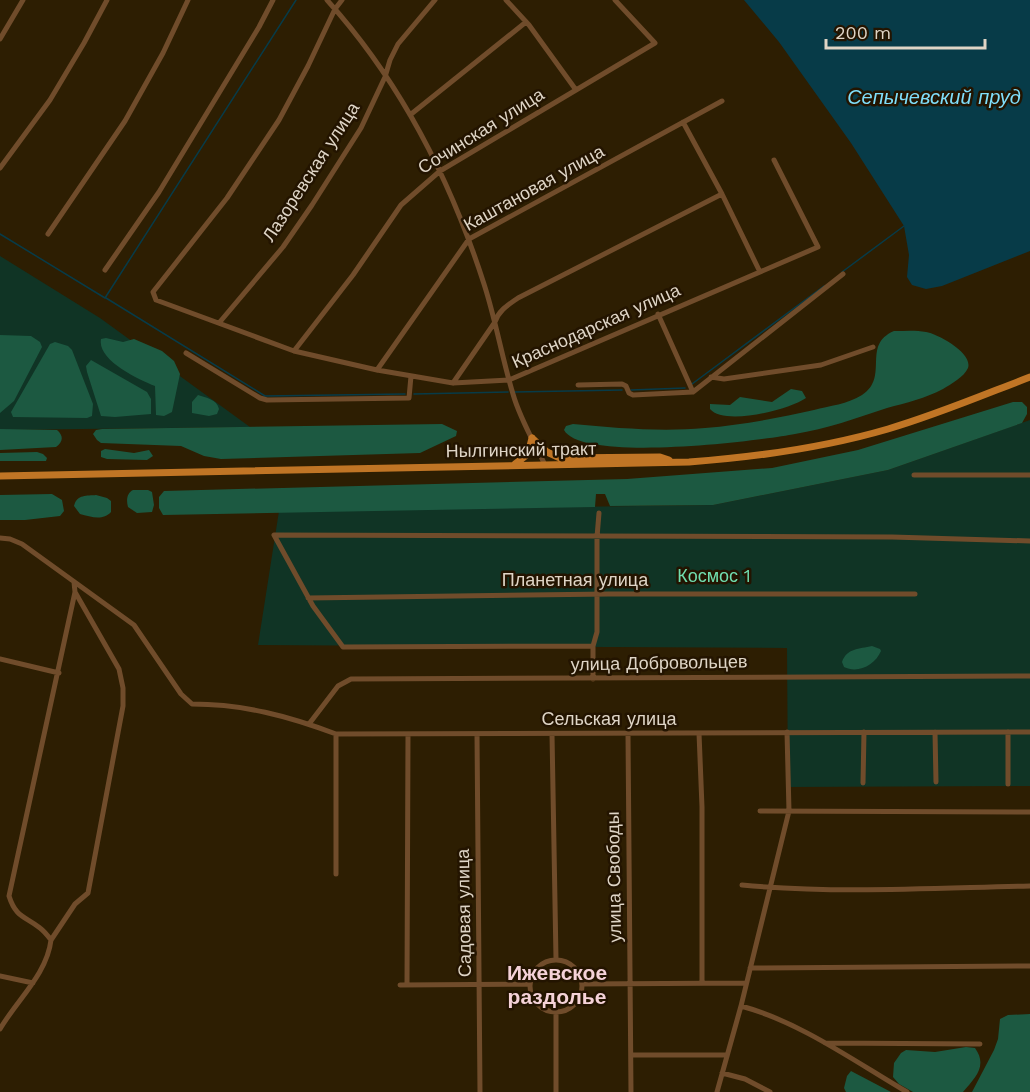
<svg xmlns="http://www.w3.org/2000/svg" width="1030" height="1092" font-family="'Work Sans',sans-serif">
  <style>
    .green { fill: #103425 }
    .forest { fill: #1c5941 }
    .water { fill: #073b48 }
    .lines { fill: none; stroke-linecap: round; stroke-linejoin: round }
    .stream { stroke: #073b48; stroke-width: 1.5 }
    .minor { stroke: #704c2b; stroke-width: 5 }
    .major { stroke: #c07525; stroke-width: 7 }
    .labels { text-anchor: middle; stroke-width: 5; stroke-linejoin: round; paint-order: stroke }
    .street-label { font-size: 18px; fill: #dfd5c6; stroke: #231400 }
    .park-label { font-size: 18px; fill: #70deaf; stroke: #231400 }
    .water-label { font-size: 20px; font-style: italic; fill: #7fdefa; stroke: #231400 }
    .quarter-label { font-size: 21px; font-weight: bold; fill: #f5d2d8; stroke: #231400 }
  </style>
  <rect width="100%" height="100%" fill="#2d1e02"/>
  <!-- green -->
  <path class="green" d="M0,256L100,318L250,427L0,430Z
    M1030,420V786L788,787L787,648L258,645L279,511L713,505L888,470Z"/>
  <!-- forest -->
  <path class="forest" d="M894,331C905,331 916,330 926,332C938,334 973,353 968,368C964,377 951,384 943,389C926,398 906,403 887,408C857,418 826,429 795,434C759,441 582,463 564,430L566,426L573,424C616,428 661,432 705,428C741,425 779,418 814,410C829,406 848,404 862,395C890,377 861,345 894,331Z
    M0,335L31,336L40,342L42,347L14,401L0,413Z
    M106,338L123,342L134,339L162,351L174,361L180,374L172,412L164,416L156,415L155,386C138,379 97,360 101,339Z
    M55,342L68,346L72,350L93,404L92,416L87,418L13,417L11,412L50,344Z
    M91,360L147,392L151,399V414L115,417L101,416L87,372L86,366Z
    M791,389L802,391L806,398C789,410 724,426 710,409V404L730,405L740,397L772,402Z
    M198,395C206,398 217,399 219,409L217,414L209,416L192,413V402Z
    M1013,402H1022L1027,407V414L1022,423L888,470L713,505L610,506L605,494H596L595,507L163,515L159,508V497L164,491L627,479L772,468L858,450Z
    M442,424L457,431L456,436L420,453L221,459L204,456L181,446L101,443L97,440L93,434L96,430L102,429Z
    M0,429L57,430C64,436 63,442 56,447L0,450Z
    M105,449L134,453L149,450L153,456L147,460L107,459L101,457V451Z
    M37,452L43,454L47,458L46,461H0V453Z
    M133,490H148L152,492L154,505L152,512L137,513L128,507C126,500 127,493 133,490Z
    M52,494L62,500L64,511L60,516L25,520H0V495Z
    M96,495L107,498L111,501V512C103,521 91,517 80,514L74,506C77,494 87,496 96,495Z
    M872,646L880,649L881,651C875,665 858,674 844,667L842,662C847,648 859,649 872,646Z
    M1030,1014V1092H972L994,1050L998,1039L1000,1019L1008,1015Z
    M966,1047L975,1048C988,1066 975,1078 963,1092H913L899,1084L893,1077L894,1063L901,1053L906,1050L935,1052Z
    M851,1071L891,1092H846L844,1088L847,1076Z"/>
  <!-- water -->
  <path class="water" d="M744,0H1030V251L942,286L926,289L912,285L907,277L909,255L904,226L851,143L779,42Z"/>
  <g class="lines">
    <!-- stream -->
    <path class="stream" d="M0,234L105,298L296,0
      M842,272L904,226
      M106,298L265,396L405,394
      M692,384L824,286
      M631,390L685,388
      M515,392L622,390
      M414,394L508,392"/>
    <!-- minor -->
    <path class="minor" d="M327,0C400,81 451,181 484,284C496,321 502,358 513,394C520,419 534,442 545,465
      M342,0L335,9L308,66L279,120L227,198L153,292L156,300L294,351L377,370L453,383L509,380L818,247L774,160
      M506,0L529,25L576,90
      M0,39L23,0
      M410,115L526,22
      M683,122L722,194L760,272
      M0,168L50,100L84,43L107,0
      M48,234L125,121L163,53L188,0
      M105,270L159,192L259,27L273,0
      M658,314L693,392
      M219,323L283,247L312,205L361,128L385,77L390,60L398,44L435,0
      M294,351L353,275L401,205L440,171L655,43L615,0
      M186,353L260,398L267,400L409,398L411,376
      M377,370L469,239L722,101
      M711,377L724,379L821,365L873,347
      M453,383L495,322C499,310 508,305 518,298L722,194
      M578,385L622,384L626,386L629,393L633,395L693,392L843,274
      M914,475H1030
      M0,538L10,539L22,544L134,625L181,694L192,704C243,704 288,716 336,734L1030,732
      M308,598L609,594H915
      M593,646L343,647L313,606L274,535L892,537L1030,541
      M0,659L59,673
      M593,679V646L597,632V537L599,513
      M309,724L338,686L351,679L1030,676
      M935,732L936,782
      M699,733L702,807V983
      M336,734V874
      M477,734L480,1092
      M552,734L556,959
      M628,734L631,1092
      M863,783L864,732
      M1008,784V732
      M760,811L1030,812
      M742,885C837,894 935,888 1030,886
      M51,940L75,904L88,893L123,706V688L119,669L75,592L74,582
      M530 986a26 26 0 1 1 52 0a26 26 0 1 1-52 0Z
      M750,968L1030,966
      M0,976L33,983
      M583,984L746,983
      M400,985L530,984
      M407,985L408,734
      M741,1006C800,1022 854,1061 907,1092
      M0,1029C17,1000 47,974 51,940C48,936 44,931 40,928C25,916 16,918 9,896L75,592
      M825,1043L980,1044
      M631,1055H727
      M722,1073L745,1079L770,1092
      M556,1092V1012
      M717,1092L741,1006L789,811L787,732"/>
    <!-- major -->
    <path class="major" d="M532,438L547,452L560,458L660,457L669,460
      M515,464L528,454L532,438
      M0,476L689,462C757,457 823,448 888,429C936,415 983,395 1030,377"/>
  </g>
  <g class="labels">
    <!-- street labels -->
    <g class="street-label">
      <text transform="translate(481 131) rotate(-32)" y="6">Сочинская улица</text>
      <text transform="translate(311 172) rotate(-57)" y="6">Лазоревская улица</text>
      <text transform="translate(534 188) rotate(-29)" y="6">Каштановая улица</text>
      <text transform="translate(596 326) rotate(-24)" y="6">Краснодарская улица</text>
      <text transform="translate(521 450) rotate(-1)" y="6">Нылгинский тракт</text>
      <text x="575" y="586">Планетная улица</text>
      <text transform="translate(659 663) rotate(-1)" y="6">улица Добровольцев</text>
      <text x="609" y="725">Сельская улица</text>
      <text transform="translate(614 877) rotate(-91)" y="6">улица Свободы</text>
      <text transform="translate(464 913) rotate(-91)" y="6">Садовая улица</text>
    </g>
    <!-- park labels -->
    <g class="park-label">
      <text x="714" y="582">Космос 1</text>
    </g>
    <!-- water labels -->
    <g class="water-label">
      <text x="934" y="104">Сепычевский пруд</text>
    </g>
    <!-- quarter labels -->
    <g class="quarter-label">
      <text x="557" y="980">Ижевское<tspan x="557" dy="24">раздолье</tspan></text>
    </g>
  </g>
  <!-- scale -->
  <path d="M826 39v9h159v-9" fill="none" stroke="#dfd5c6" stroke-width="3"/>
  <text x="835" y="39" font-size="18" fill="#dfd5c6" stroke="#231400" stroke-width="4.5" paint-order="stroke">200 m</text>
</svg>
